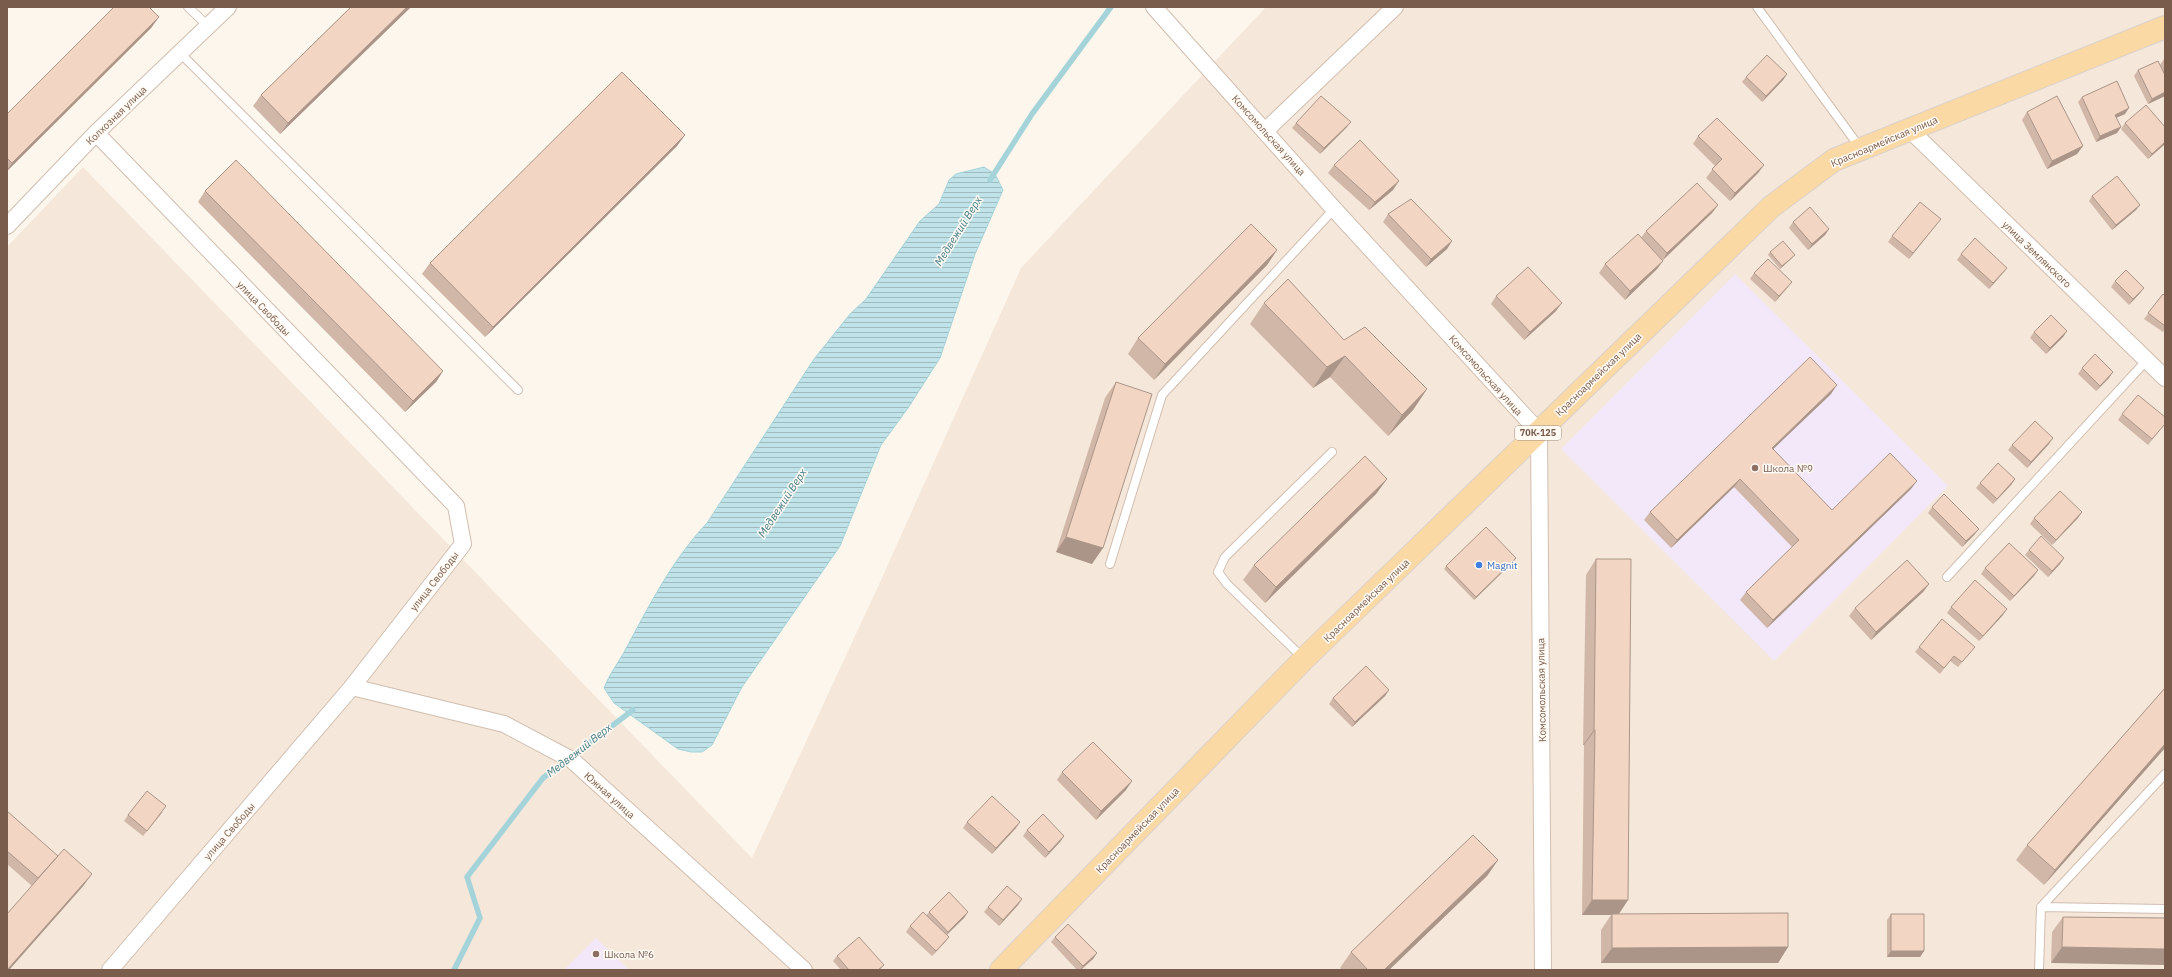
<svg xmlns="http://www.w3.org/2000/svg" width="2172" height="977" font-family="'IBM Plex Sans',sans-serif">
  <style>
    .residential { fill: #f5e8da }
    .education { fill: #f3e8fa }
    .water { fill: url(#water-rules); stroke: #a5d3da }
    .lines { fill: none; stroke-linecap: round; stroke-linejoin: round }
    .stream { stroke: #a5d3da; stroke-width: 5.5 }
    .lane-casing { stroke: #d1beb0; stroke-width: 10 }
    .street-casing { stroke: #d1beb0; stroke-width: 18 }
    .primary-casing { stroke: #dad1cd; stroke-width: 24 }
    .lane { stroke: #fff; stroke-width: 8 }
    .street { stroke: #fff; stroke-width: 16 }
    .primary { stroke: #fbd9a5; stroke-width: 22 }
    .wall { fill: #d1b7a8 }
    .shaded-wall { fill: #aa9588 }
    .building { fill: #f3d5c3; stroke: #aa9588 }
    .education-dot { fill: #8d6e63; stroke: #fffaf3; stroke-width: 1.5 }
    .shop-dot { fill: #3f7fe0; stroke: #fffaf3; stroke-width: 1.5 }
    .labels { text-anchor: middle; stroke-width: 3; stroke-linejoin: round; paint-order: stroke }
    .shield { fill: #fffaf3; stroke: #a28b7f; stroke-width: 1 }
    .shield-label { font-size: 9px; font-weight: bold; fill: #7a5c4d }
    .street-label { font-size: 10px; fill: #7a5c4d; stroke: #fffaf3 }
    .education-label { font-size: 10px; fill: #785e54; stroke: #fffaf3; text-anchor: start }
    .shop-label { font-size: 10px; fill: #366cbe; stroke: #fffaf3; text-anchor: start }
    .water-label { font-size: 11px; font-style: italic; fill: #437c86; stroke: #fffaf3 }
  </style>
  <defs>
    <pattern id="water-rules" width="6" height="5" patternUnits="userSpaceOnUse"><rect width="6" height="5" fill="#bfe3e8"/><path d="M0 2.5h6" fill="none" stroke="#a0bbbe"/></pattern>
  </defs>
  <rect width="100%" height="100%" fill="#fdf6ec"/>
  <!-- residential -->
  <path class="residential" d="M1266,7H2165V970H7V247L83,167L752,858L881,580L1021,268Z"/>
  <!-- education -->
  <path class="education" d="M1735,274L1948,486L1774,661L1561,449Z
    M596,938L629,970H564Z"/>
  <!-- water -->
  <path class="water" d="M984,167L995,174L1003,190L975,254L940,358L908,408L881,445L840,546L742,687L712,745L702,752H691L678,749L614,703L604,688C609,675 616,666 623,654C648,608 671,561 707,523L814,359L850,314L866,299L920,221L939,204L949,180L956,174Z"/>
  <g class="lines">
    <!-- stream -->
    <path class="stream" d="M990,180L1032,114L1111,7
      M454,970L480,918L467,877L543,778L633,710"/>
    <defs>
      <path id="lane" d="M188,7L208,26
        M1757,7L1861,149
        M180,53L518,390
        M1110,564L1162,395L1334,209
        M1947,577L2146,361
        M1304,659L1227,584L1218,572L1225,557L1332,452
        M2041,907L2165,774
        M2039,970L2041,907L2165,909"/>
      <path id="street" d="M1154,7L1334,209L1539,432L1543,970
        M1909,129L2165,378
        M1265,131L1395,7
        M96,133L456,506L463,544L352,687L110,970
        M7,226L96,133L228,7
        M352,687L504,724L572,760L804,970"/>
      <path id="primary" d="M1001,970L1304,659L1771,207L1834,160L2165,27"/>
    </defs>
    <!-- lane casing -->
    <use href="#lane" class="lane-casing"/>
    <!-- street casing -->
    <use href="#street" class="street-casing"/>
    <!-- primary casing -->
    <use href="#primary" class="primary-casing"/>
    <!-- lane -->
    <use href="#lane" class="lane"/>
    <!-- street -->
    <use href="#street" class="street"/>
    <!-- primary -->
    <use href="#primary" class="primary"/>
  </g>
  <!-- wall -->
  <path class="wall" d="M351,7H411L280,134L253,106L261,95Z
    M159,17L151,28L7,171V114Z
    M2164,59H2165V75L2160,65Z
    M2138,70L2165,75V96L2148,104L2134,76Z
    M1787,74L1783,80L1762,102L1742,82L1746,77Z
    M2082,97L2125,114L2116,118L2121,127L2117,133L2096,142L2078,102Z
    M2027,112L2083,146L2077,154L2047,169L2022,120Z
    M1296,123L1347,127L1320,154L1292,128Z
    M2125,123L2165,127V144L2148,159L2121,129Z
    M685,135L677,146L485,337L422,274L430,263Z
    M1698,136L1764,165L1758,173L1730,201L1706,178L1715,166L1693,144Z
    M1334,165L1393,190L1369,210L1328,173Z
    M205,191L443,371L436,382L405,412L198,202Z
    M2092,196L2140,205L2136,210L2112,230L2089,201Z
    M1718,205L1712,213L1662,260L1663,261L1657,269L1625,300L1599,273L1605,264L1641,238L1646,231Z
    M1388,214L1452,241L1447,249L1426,267L1383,222Z
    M1793,222L1829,229L1825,235L1808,250L1789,228Z
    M1937,224L1909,259L1888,242L1892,236Z
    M1277,250L1267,265L1154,380L1128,354L1138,338Z
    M1770,252L1795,255L1793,257L1780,269L1768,255Z
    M1961,254L2007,268L2003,273L1989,289L1957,260Z
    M1754,273L1788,287L1775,302L1750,279Z
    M2115,281L2144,288L2140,293L2129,305L2111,287Z
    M2163,294L2165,296V329L2163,332L2144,319Z
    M1496,296L1556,311L1524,340L1491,304Z
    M1264,303L1344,340L1427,389L1413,410L1388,436L1330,377L1313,388L1250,324Z
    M2067,331L2063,337L2046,354L2030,338L2034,332Z
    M2082,368L2109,378L2096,391L2078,374Z
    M1116,382L1092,564L1056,552L1105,398Z
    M1831,394L1773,449L1832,510L1911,489L1767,628L1740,600L1746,592L1792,547L1734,487L1671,548L1644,520L1650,512Z
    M2122,414L2165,417V424L2148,445L2118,420Z
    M2049,444L2027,468L2008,450L2012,445Z
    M1387,479L1376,494L1265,603L1243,580L1254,565Z
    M2015,479L2011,485L1993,504L1976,488L1980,483Z
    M1932,507L1975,534L1962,547L1928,513Z
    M2034,518H2078L2052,545L2030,524Z
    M2029,550L2064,558L2060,564L2048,577L2025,555Z
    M1596,559L1628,900L1619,914L1788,947L1778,963H1601V930L1611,915H1582L1584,745H1583L1586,575Z
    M1514,561L1474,600L1444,569L1446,566Z
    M1985,568L2034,576L2010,601L1981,574Z
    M1929,584L1923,592L1871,640L1849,616L1855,608Z
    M1951,607L2003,615L1979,641L1947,613Z
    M1919,647L1971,652L1958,667L1950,661L1940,674L1915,652Z
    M2165,688V748L2044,885L2016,860L2027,845Z
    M1389,690L1385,696L1352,727L1329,704L1333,698Z
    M1062,772L1126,790L1096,820L1057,780Z
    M7,811L84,885L9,970H7L32,886L7,864Z
    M163,812L143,836L124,821L128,815Z
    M967,822L1016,828L992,854L963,828Z
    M1027,830L1064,836L1060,842L1045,858L1023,836Z
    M1498,860L1487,876L1389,970H1343L1340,968L1351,952Z
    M1022,899L1018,905L999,926L984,912L988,907Z
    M929,912H968L964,918L947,935L949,937L945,942L932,956L906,932L910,926L926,916Z
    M1891,914L1924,951L1920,957H1887V920Z
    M2063,917L2165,918L2051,963L2052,932Z
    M1055,937L1097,953L1093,959L1081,970H1077L1051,942Z
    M837,956L884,965L880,970H841L833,961Z"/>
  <!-- shaded-wall -->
  <path class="shaded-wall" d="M407,7H411L280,134L288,123Z
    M159,17L151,28L7,171V170L12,163Z
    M1787,74L1783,80L1762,102L1766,96Z
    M2165,92V96L2148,104L2152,99Z
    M2129,108L2125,114L2111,120L2115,115Z
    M1351,122L1347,127L1320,154L1324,148Z
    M2121,127L2117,133L2096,142L2100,136Z
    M685,135L677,146L485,337L493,327Z
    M2165,142V144L2148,159L2152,154Z
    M2083,146L2077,154L2047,169L2052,161Z
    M1764,165L1758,173L1730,201L1735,193Z
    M1399,181L1393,190L1369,210L1375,202Z
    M1718,205L1712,213L1662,261L1667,253Z
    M2140,205L2136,210L2112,230L2116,225Z
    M1941,219L1909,259L1913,253Z
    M1829,229L1825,235L1808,250L1812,244Z
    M1452,241L1447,249L1426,267L1431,259Z
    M1277,250L1267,265L1154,380L1165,364Z
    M1795,255L1793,257L1780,269L1782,266Z
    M1663,261L1657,269L1625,300L1630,291Z
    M2007,268L2003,273L1989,289L1993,283Z
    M1792,282L1788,287L1775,302L1779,296Z
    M2144,288L2140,293L2129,305L2133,299Z
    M1562,303L1556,311L1524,340L1530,332Z
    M2067,331L2063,337L2046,354L2050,348Z
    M1345,356L1330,377L1313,388L1327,367Z
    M443,371L436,382L405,412L413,401Z
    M2113,372L2109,378L2096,391L2100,386Z
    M1837,385L1831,394L1766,456L1772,448Z
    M1427,389L1413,410L1388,436L1402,415Z
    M2053,438L2049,444L2027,468L2031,462Z
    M1387,479L1376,494L1265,603L1276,587Z
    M1740,479L1734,487L1671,548L1677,540Z
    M2015,479L2011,485L1993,504L1997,499Z
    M1917,481L1911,489L1767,628L1773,620Z
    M2082,512L2078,518L2052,545L2056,540Z
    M1979,529L1975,534L1962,547L1966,541Z
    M1066,537L1103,548L1092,564L1056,552Z
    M1516,558L1514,561L1474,600L1476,597Z
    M2064,558L2060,564L2048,577L2052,571Z
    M2038,570L2034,576L2010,601L2014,596Z
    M1929,584L1923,592L1871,640L1876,632Z
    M2007,609L2003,615L1979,641L1983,636Z
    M1389,690L1385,696L1352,727L1355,722Z
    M1594,730H1595L1584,745H1583Z
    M2165,744V748L2044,885L2055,870Z
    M1132,781L1126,790L1096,820L1101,811Z
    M1020,822L1016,828L992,854L996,848Z
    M1064,836L1060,842L1045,858L1049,852Z
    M1498,860L1487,876L1389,970H1384Z
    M92,874L84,885L9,970H7Z
    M1022,899L1018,905L999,926L1003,920Z
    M1592,900H1628L1618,915L1612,914L1611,915H1582Z
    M968,912L964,918L944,937L948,932Z
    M949,937L945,942L932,956L936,951Z
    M1788,947L1778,963H1601L1612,948Z
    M2062,947L2165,949V965L2051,963Z
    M1891,951H1924L1920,957H1887Z
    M1097,953L1093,959L1080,970L1083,966Z"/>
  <!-- building -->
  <path class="building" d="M114,7H149L159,17L12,163L7,158V114Z
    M351,7H407L288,123L261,95Z
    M1767,55L1787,74L1766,96L1746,77Z
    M2158,61L2165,75V92L2152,99L2138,70Z
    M622,72L685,135L493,327L430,263Z
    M2117,81L2129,108L2115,115L2121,127L2100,136L2082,97Z
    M1321,96L1351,122L1324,148L1296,123Z
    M2057,96L2083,146L2052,161L2027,112Z
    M2146,105L2165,127V142L2152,154L2125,123Z
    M1717,118L1764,165L1735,193L1712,169L1722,159L1698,136Z
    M1360,140L1399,181L1375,202L1334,165Z
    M236,160L443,371L413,401L205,191Z
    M2117,176L2140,205L2116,225L2092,196Z
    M1697,183L1718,205L1667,253L1646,231Z
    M1411,199L1452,241L1431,259L1388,214Z
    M1920,202L1941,219L1913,253L1892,236Z
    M1810,207L1829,229L1812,244L1793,222Z
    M1251,224L1277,250L1165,364L1138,338Z
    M1638,234L1663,261L1630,291L1605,264Z
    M1975,238L2007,268L1993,283L1961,254Z
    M1783,241L1795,255L1782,266L1770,252Z
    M1768,259L1792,282L1779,296L1754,273Z
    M1528,267L1562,303L1530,332L1496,296Z
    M2126,270L2144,288L2133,299L2115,281Z
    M1288,279L1344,340L1365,327L1427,389L1402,415L1345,356L1327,367L1264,303Z
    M2163,294L2165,296V326L2148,313Z
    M2051,315L2067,331L2050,348L2034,332Z
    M2095,354L2113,372L2100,386L2082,368Z
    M1810,357L1837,385L1772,448L1832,510L1890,453L1917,481L1773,620L1746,592L1799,540L1740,479L1677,540L1650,512Z
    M1116,382L1152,394L1103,548L1066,537Z
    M2138,395L2165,417V424L2152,439L2122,414Z
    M2035,421L2053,438L2031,462L2012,445Z
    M1365,456L1387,479L1276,587L1254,565Z
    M1998,463L2015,479L1997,499L1980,483Z
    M2060,491L2082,512L2056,540L2034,518Z
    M1944,494L1979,529L1966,541L1932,507Z
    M1486,527L1516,558L1476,597L1446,566Z
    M2041,536L2064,558L2052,571L2029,550Z
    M2009,543L2038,570L2014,596L1985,568Z
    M1596,559H1631L1628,900H1592L1595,730H1594Z
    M1907,560L1929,584L1876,632L1855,608Z
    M1975,580L2007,609L1983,636L1951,607Z
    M1942,619L1975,647L1962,662L1954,656L1944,668L1919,647Z
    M1366,666L1389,690L1355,722L1333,698Z
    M2165,688V744L2055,870L2027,845Z
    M1093,742L1132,781L1101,811L1062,772Z
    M147,791L166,806L147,831L128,815Z
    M992,796L1020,822L996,848L967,822Z
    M7,811L58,856L38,878L7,851Z
    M1043,814L1064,836L1049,852L1027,830Z
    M1473,835L1498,860L1384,970H1368L1351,952Z
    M64,849L92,874L7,970V914Z
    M1007,886L1022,899L1003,920L988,907Z
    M949,892L968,912L948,932L929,912Z
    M923,912L949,937L936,951L910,926Z
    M1788,913V947L1612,948V914Z
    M1891,914H1924V951H1891Z
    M2063,917L2165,918V949L2062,947Z
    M1068,924L1097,953L1083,966L1055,937Z
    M859,937L884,965L878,970H849L837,956Z"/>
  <!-- markers -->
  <g class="education-dot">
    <circle cx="1755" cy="468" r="4"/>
    <circle cx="596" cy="954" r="4"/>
  </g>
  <circle class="shop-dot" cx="1479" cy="565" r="4"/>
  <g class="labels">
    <!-- shield labels -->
    <rect class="shield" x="1515" y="426" width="46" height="14" rx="3"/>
    <g class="shield-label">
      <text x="1538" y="436">70К-125</text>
    </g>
    <!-- street labels -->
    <g class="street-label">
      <text transform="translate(116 115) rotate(-44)" y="4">Колхозная улица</text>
      <text transform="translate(1269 135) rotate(48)" y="4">Комсомольская улица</text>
      <text transform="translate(1884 141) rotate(-23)" y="4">Красноармейская улица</text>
      <text transform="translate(2037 254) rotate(44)" y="4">улица Землянского</text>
      <text transform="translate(264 308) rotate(46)" y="4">улица Свободы</text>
      <text transform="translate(1598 374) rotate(-44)" y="4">Красноармейская улица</text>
      <text transform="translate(1486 375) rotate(48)" y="4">Комсомольская улица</text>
      <text transform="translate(434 581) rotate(-52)" y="4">улица Свободы</text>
      <text transform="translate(1366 600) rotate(-44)" y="4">Красноармейская улица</text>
      <text transform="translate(1541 690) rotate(-91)" y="4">Комсомольская улица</text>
      <text transform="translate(610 795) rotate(42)" y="4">Южная улица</text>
      <text transform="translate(1137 830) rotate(-46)" y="4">Красноармейская улица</text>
      <text transform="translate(229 831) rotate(-49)" y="4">улица Свободы</text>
    </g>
    <!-- education labels -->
    <g class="education-label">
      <text x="1763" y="472">Школа №9</text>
      <text x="604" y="958">Школа №6</text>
    </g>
    <!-- shop labels -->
    <g class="shop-label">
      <text x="1487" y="569">Magnit</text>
    </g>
    <!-- water labels -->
    <g class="water-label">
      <text transform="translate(958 231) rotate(-58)" y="4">Медвежий Верх</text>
      <text transform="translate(782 503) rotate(-57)" y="4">Медвежий Верх</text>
      <text transform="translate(579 750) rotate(-38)" y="4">Медвежий Верх</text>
    </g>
  </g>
  <!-- border -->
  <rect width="2172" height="977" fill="none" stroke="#7a5c4d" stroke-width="16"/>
</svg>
